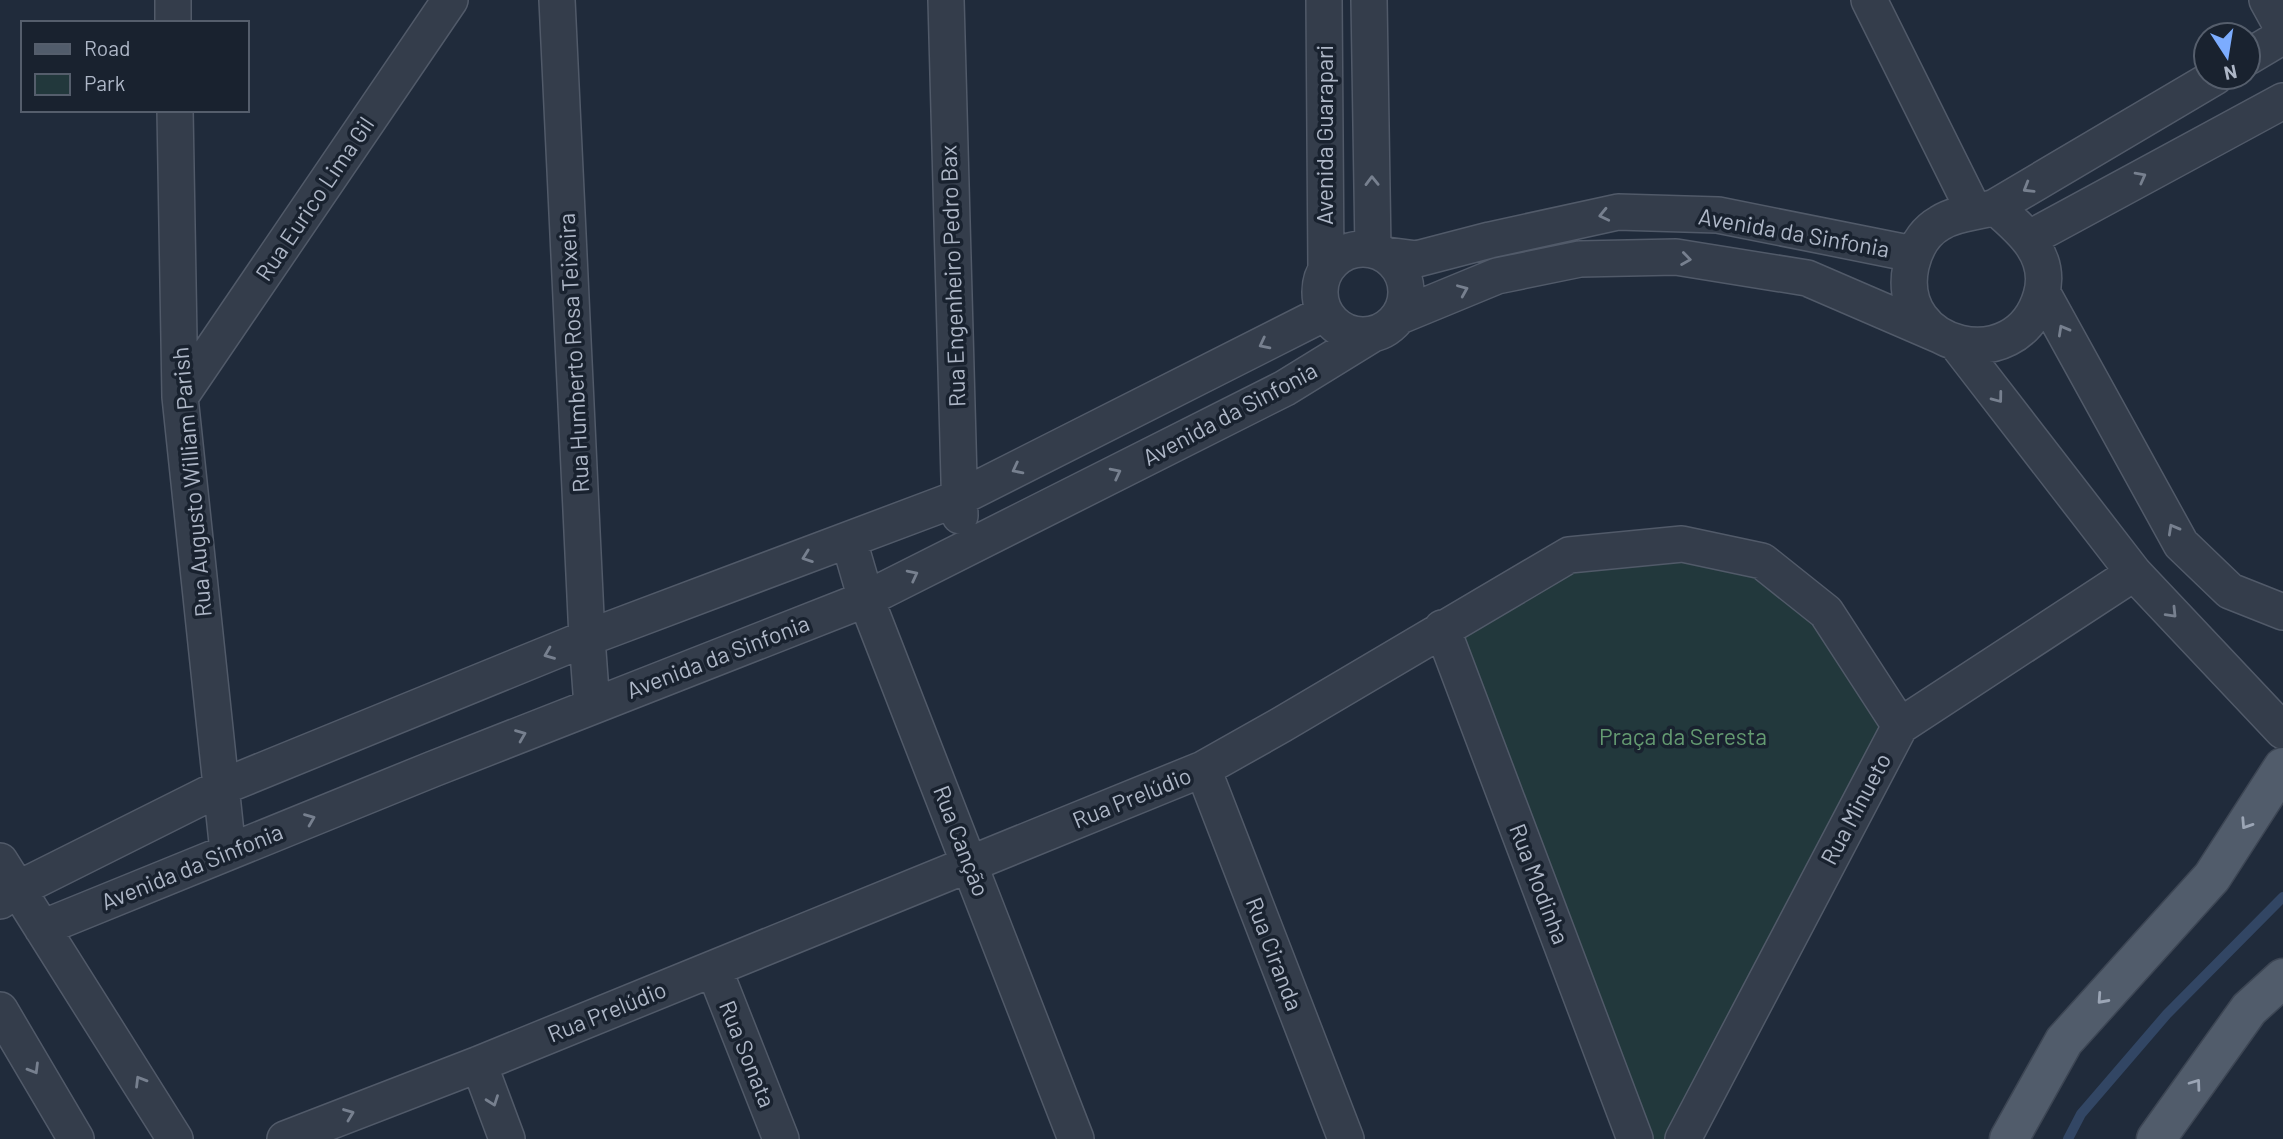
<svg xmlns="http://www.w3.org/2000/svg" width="2283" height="1139" font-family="Barlow,sans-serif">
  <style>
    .green { fill: #22383c }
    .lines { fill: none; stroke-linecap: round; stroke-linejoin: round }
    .stream { stroke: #324664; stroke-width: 10 }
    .minor-casing { stroke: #515a69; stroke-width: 38 }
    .major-casing { stroke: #3d4654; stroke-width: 41 }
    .minor { stroke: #343d4b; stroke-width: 35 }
    .major { stroke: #515c6b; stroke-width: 38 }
    .oneway { stroke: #77808f }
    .oneway2 { stroke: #9ba5b5 }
    .labels { text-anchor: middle; stroke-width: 7; stroke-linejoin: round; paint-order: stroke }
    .street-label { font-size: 23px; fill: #aeb7c7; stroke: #19222f }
    .park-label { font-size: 23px; fill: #649a71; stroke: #19222f }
  </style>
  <rect width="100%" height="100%" fill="#202b3b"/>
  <!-- green -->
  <path class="green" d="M1569,555L1762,561L1900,726L1683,1139H1635L1442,628Z"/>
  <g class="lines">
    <!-- stream -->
    <path class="stream" d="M2068,1139L2081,1114L2167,1014L2283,897"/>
    <defs>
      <path id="minor" d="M173,0V23
        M557,0L587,638L592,706
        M946,0L960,516
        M1324,0L1326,270
        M1369,0L1373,250
        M1869,0L1974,211
        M2267,0L2283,29
        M2248,57L2283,36
        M175,110L180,397L228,852
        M1995,207C2022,230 2053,256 2041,296C2017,379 1893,349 1911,266C1915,249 1924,232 1940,223C1957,212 1977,213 1995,207Z
        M1995,207L2215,77
        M2030,238L2283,101
        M1320 292a43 43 0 1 1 86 0a43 43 0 1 1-86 0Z
        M1386,255L1417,259L1490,240L1618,212L1718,215L1913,254
        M2042,292L2181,544L2230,591L2283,612
        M1400,316L1497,276L1580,259L1676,257L1807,278L1939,335
        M1957,344L2134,573L2283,731
        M180,397L450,0
        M849,541L866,599L1076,1139
        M1442,628L1635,1139
        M1203,769L1346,1139
        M0,861L175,1139
        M0,901L16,890L222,787L587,638L959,498L1325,313
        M42,928L433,769L866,599L1285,388L1371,335
        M714,969L781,1139
        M0,1010L76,1139
        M479,1064L507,1139
        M285,1139L479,1064L1203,769L1281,725L1569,555L1682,544L1762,561L1826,612L1900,726
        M1683,1139L1900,726L2134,573"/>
      <path id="major" d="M2009,1139L2064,1041L2212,877L2283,767
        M2156,1139L2249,1009L2283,978"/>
    </defs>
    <!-- minor casing -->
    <use href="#minor" class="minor-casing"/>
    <!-- major casing -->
    <use href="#major" class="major-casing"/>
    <!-- minor -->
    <use href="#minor" class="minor"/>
    <!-- major -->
    <use href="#major" class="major"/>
  </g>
  <!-- one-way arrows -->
  <defs><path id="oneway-chevron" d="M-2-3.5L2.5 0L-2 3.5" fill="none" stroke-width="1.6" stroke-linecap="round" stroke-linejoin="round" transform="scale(1.75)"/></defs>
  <g class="oneway">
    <use href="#oneway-chevron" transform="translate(2141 177) rotate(-28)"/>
    <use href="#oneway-chevron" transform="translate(1372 181) rotate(-91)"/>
    <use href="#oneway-chevron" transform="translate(2028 188) rotate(149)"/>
    <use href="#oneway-chevron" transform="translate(1604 215) rotate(167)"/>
    <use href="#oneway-chevron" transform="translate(1686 259) rotate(8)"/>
    <use href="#oneway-chevron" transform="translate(1463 290) rotate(-23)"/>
    <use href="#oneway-chevron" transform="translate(2063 330) rotate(-119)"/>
    <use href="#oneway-chevron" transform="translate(1264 344) rotate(153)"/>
    <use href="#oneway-chevron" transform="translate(1998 398) rotate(53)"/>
    <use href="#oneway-chevron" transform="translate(1017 469) rotate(153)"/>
    <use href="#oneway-chevron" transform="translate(1116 473) rotate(-27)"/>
    <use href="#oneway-chevron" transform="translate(2173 529) rotate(-119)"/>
    <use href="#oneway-chevron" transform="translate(807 557) rotate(160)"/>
    <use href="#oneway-chevron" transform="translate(913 575) rotate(-27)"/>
    <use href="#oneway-chevron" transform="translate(2172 613) rotate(46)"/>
    <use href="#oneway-chevron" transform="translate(549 654) rotate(158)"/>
    <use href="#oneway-chevron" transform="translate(521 735) rotate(-22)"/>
    <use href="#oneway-chevron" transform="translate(310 819) rotate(-22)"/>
    <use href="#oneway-chevron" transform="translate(34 1069) rotate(59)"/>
    <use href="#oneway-chevron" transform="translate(140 1081) rotate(-121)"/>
    <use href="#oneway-chevron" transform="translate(493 1101) rotate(70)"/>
    <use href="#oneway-chevron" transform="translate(349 1114) rotate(-21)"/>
  </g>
  <g class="oneway2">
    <use href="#oneway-chevron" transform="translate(2246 824) rotate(123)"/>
    <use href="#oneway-chevron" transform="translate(2102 999) rotate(132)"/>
    <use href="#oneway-chevron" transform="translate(2196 1084) rotate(-54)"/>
  </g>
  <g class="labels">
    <!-- street labels -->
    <g class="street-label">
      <text transform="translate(1325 135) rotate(-90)" y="8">Avenida Guarapari</text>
      <text transform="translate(315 199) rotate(-56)" y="8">Rua Eurico Lima Gil</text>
      <text transform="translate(1794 233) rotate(10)" y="8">Avenida da Sinfonia</text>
      <text transform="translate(953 276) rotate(-92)" y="8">Rua Engenheiro Pedro Bax</text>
      <text transform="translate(574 353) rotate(-93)" y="8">Rua Humberto Rosa Teixeira</text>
      <text transform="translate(1230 414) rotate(-28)" y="8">Avenida da Sinfonia</text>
      <text transform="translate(192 482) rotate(-95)" y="8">Rua Augusto William Parish</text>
      <text transform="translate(718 657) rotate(-21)" y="8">Avenida da Sinfonia</text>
      <text transform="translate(1132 798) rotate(-22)" y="8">Rua Prelúdio</text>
      <text transform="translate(1856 809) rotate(-62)" y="8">Rua Minueto</text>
      <text transform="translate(961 841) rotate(69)" y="8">Rua Canção</text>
      <text transform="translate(192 867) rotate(-22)" y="8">Avenida da Sinfonia</text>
      <text transform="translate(1539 884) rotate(69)" y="8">Rua Modinha</text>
      <text transform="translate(1274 954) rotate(69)" y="8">Rua Ciranda</text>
      <text transform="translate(607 1012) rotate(-22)" y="8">Rua Prelúdio</text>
      <text transform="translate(747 1054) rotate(68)" y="8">Rua Sonata</text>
    </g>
    <!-- park labels -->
    <g class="park-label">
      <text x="1683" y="745">Praça da Seresta</text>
    </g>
  </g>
  <!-- legend -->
  <rect x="21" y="21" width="228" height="91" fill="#19222f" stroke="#555e6c" stroke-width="2"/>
  <rect x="35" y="44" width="35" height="10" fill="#515c6b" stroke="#555e6c" stroke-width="2"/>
  <text x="84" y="56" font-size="21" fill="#aeb7c7">Road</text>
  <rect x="35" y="74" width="35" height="21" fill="#22383c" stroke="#555e6c" stroke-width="2"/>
  <text x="84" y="91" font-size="21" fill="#aeb7c7">Park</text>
  <!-- north arrow -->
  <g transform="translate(2227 56) rotate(168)"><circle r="33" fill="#19222f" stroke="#555e6c" stroke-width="2"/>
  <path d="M0-5L12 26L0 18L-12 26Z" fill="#7cacfe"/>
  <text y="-10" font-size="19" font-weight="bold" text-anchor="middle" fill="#aeb7c7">N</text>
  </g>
</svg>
